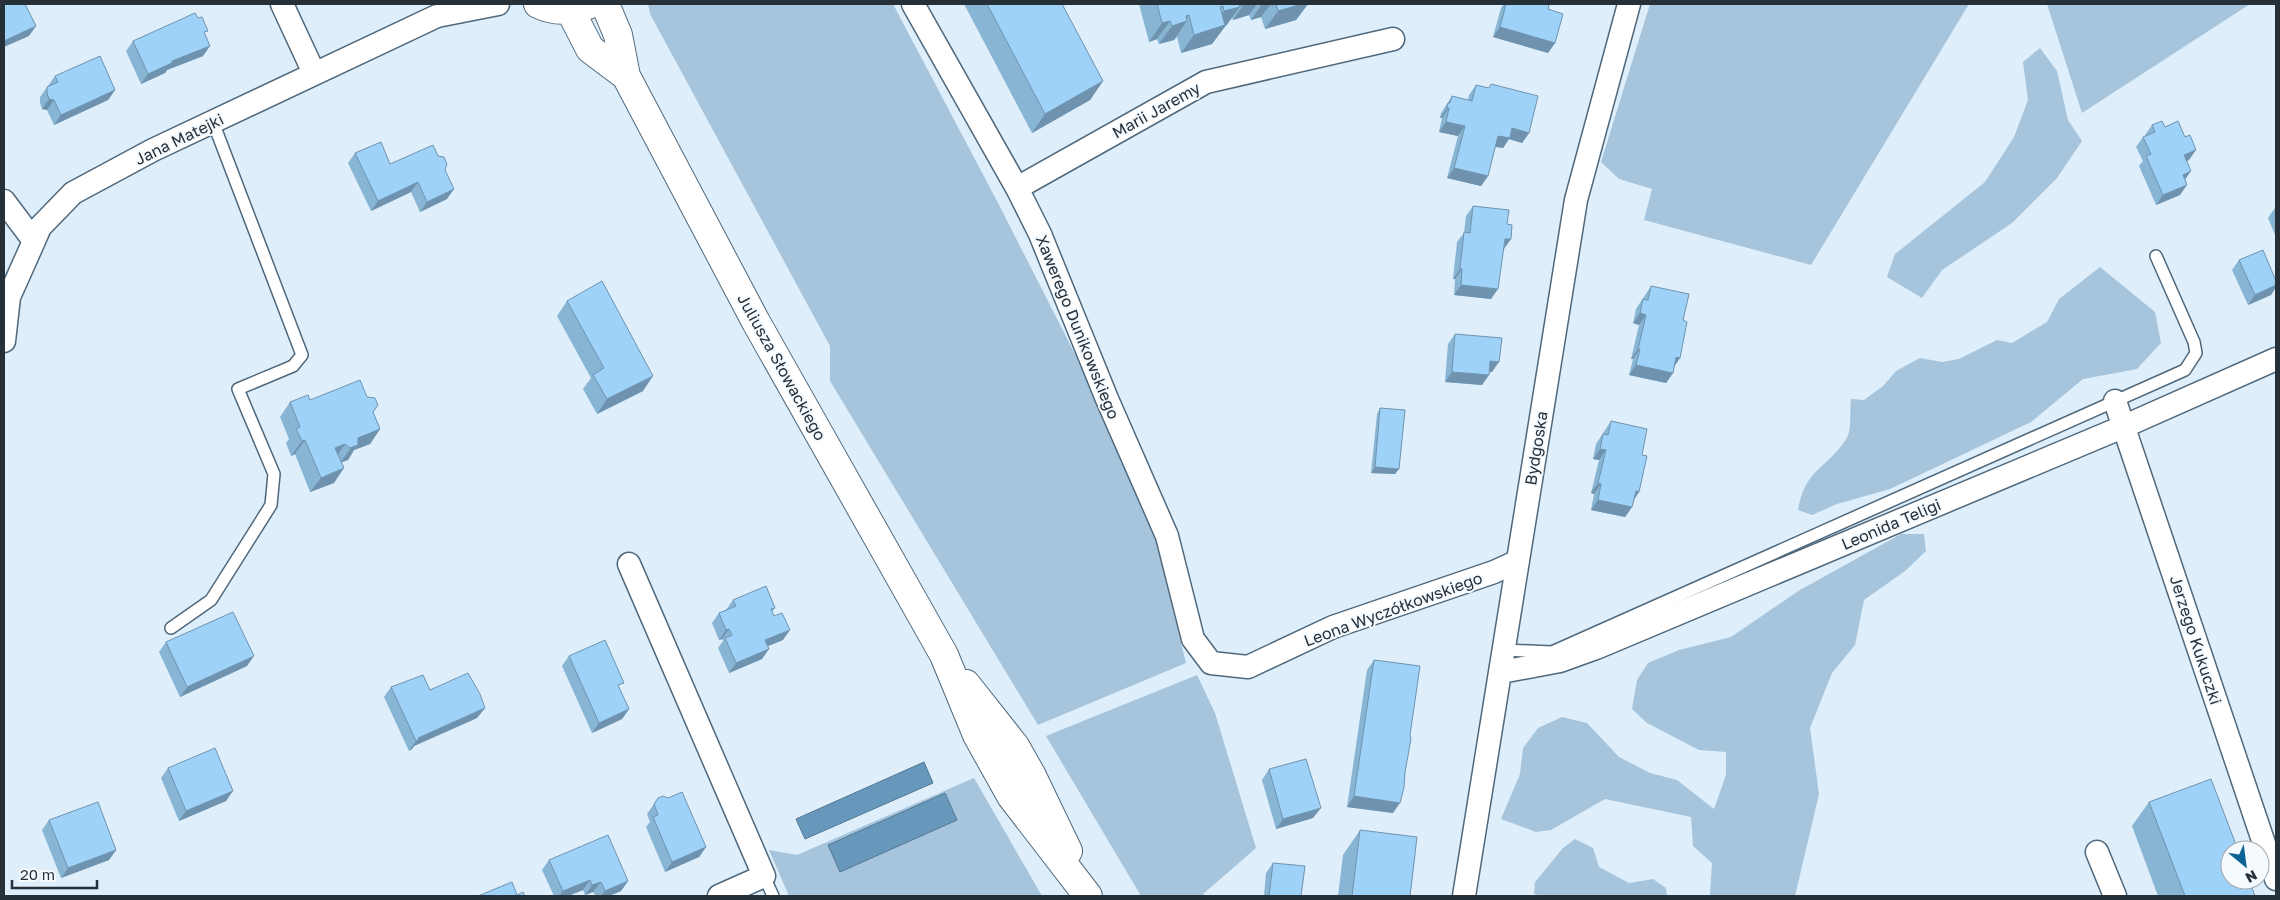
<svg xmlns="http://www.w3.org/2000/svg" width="2280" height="900" font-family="'Golos Text',sans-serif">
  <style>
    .green { fill: #a6c4db }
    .water { fill: #6797bb; stroke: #547894 }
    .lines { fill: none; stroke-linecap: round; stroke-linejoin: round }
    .service-casing { stroke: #50687b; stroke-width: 14 }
    .minor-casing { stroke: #50687b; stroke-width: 25 }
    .tertiary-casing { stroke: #50687b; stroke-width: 30 }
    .service { stroke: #fff; stroke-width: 11 }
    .minor { stroke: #fff; stroke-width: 22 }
    .tertiary { stroke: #fff; stroke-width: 28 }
    .wall { fill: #89b5d5 }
    .shaded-wall { fill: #6f93ae }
    .building { fill: #9fd2f8; stroke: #6f93ae }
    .labels { text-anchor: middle; stroke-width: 4; stroke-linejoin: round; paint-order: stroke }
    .street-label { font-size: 16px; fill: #263038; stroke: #f4fafe }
  </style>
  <rect width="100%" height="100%" fill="#deeefb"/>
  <!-- green -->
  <path class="green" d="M648,4H893L998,203L1077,358L1156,539L1186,663L1038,725L830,381V346L650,14Z
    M1650,4H1969L1811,265L1644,220L1652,189L1619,179L1601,162Z
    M2047,4H2250L2082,113Z
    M2040,48L2057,71L2068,120L2082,141L2057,178L2012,223L1942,270L1922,298L1887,277L1895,254L1985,182L2014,137L2028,100L2023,62Z
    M2100,267L2155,312L2161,343L2137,369L2083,379L2031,422L1890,489L1837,504L1812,515L1798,510C1805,469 1825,470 1845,441C1853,430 1849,412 1851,399L1864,400L1883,386L1896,371L1920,358L1942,362L1959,359L1997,340L2012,343L2047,322L2059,299Z
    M1901,534H1924L1926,551L1905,571L1864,600L1855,645L1832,673L1810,728L1819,794L1795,896H1710L1712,863L1693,846L1691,817L1605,799L1551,830L1536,832L1501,819L1520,774L1523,748L1538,728L1562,717L1587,723L1619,757L1650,773L1677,780L1714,809L1726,775V752L1699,750L1647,723L1632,709L1637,680L1648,663L1679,650L1731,637L1800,590Z
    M1197,675L1215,713L1256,848L1203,894L1205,896H1141L1046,736Z
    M974,778L1042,896H789L769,850L797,855Z
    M1575,839L1593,848L1599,867L1629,883L1653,879L1666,888L1667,896H1543L1534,894L1535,882L1563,848Z"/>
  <!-- water -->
  <path class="water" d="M924,762L933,783L805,839L796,819Z
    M945,793L957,820L840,872L828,845Z"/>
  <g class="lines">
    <defs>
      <path id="service" d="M171,628L211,600L271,505L274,474L238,389L293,366L302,355L213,122
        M1504,650L1552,652L2185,370L2196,353L2194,342L2156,256
        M764,876L773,896"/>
      <path id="minor" d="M282,4L314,73
        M913,4L1017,188L1040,234L1107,399L1167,536L1193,639L1211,663L1248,667L1333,627L1494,572L1518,561
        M1017,188L1206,82L1393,39
        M4,201L34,241
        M4,341L9,297L34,241L40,227L73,193L153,150L437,16L498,4
        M2115,401L2276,879
        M629,564L764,876L719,896
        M1501,672L1560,661L1596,648L2125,426L2276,359
        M2097,852L2115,896
        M1464,896L1576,200L1629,4"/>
      <path id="tertiary" d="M538,4C555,12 570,11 588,5
        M605,4L618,35L626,76L756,322L944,655L977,735L1011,796L1088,896
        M570,10L590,49L626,76
        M966,684L1015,746L1032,776L1068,851"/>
    </defs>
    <!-- service casing -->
    <use href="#service" class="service-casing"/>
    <!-- minor casing -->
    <use href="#minor" class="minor-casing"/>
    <!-- tertiary casing -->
    <use href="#tertiary" class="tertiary-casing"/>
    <!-- service -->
    <use href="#service" class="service"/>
    <!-- minor -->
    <use href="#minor" class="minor"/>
    <!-- tertiary -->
    <use href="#tertiary" class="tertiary"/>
  </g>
  <!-- wall -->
  <path class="wall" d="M964,4H1062L1103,81L1090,100L1032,133Z
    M1139,4H1308L1296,20L1265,29L1261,17L1251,20L1249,15L1233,20L1232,18L1227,25L1225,26L1212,44L1181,53L1177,37L1174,40L1159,44L1157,39L1149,42Z
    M1504,4H1549L1548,9L1555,43L1548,53L1493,37L1501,8Z
    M205,34L203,56L167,70L165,73L141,84L126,51L133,41Z
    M55,76L115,90L108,100L54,125L47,110L42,109L40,103V97Z
    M1476,85L1529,133L1522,143L1509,139L1503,148L1495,147L1488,176L1481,186L1447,178L1458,136L1439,132L1442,118H1440L1441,113L1452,96L1468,100L1469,95Z
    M2152,125L2165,127L2189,160L2187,161L2185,180L2180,195L2156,205L2139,166L2143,161L2136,147L2143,137L2145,136V135Z
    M355,153L390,164L445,170L447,199L420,212L411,192L371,211L348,163Z
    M1473,206L1504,249L1491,299L1454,295L1455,279H1453L1457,242L1464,233L1466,216Z
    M2275,208H2276V237L2268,218Z
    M2239,260L2276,285V287L2271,295L2248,305L2232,270Z
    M1651,286L1683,320L1680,358L1675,365L1673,373L1666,383L1629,375L1633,359H1631L1639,325L1633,323L1636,309Z
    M567,301L643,391L597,414L583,389L591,378L557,316Z
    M1455,334L1492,372H1489L1482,385L1445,382L1448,344Z
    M310,400L373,412L380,429L370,444L354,450L348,460L341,462L334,483L310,492L295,454L291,456L286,443L289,439L280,417L290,402Z
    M1380,408L1399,469L1395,474L1371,473L1377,414Z
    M1611,421L1642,455L1639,492L1634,500L1632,507L1625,517L1591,510L1594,494L1591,493L1599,460L1593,459L1596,444Z
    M733,600L775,608L772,612L783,640L768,646L762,659L729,673L718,648L723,641L722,639L719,640L712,623L719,613L726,610Z
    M166,642L247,666L180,697L159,652Z
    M569,656L629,709L622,719L592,733L562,666Z
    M1374,660L1405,772L1393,813L1347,807L1367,670Z
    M391,687L430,690L485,708L477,718L414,746L412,749L409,751L384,697Z
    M168,768L226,801L179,821L161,778Z
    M1269,769L1313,818L1276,829L1262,780Z
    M658,798L706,847L699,857L665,872L646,827L650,822L647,814Z
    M2149,802L2255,896H2158L2132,826Z
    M49,820L116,850L109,860L61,878L42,830Z
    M1360,830L1410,896H1338L1343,855Z
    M549,860L628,881L621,891L609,896H596L593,892L585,895L583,890L568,896H554L542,870Z
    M1273,863L1301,896H1264L1266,873Z"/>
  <!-- shaded-wall -->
  <path class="shaded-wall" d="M1237,4H1242L1212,44L1181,53L1194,35L1211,29L1224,11Z
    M1244,4H1257L1249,15L1233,20Z
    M1262,4H1271L1261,17L1251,20Z
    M1296,4H1308L1296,20L1265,29L1278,11Z
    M1189,15L1184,22L1187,21L1174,40L1159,44L1172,26Z
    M1170,21L1157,39L1149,42L1162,23Z
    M36,26L29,36L4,47V41Z
    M1500,27L1555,43L1548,53L1493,37Z
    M210,46L203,56L167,70L165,73L141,84L148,74L172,61Z
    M1103,81L1090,100L1032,133L1045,114Z
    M115,90L108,100L54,125L61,115Z
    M49,99L54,100L47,110L42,109Z
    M1447,108H1449L1442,118H1440Z
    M1446,122L1465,126L1458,136L1439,132Z
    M1512,128L1529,133L1522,143L1509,139L1503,148L1491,146L1498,136Z
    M2196,150L2189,160L2177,165L2184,155Z
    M1454,168L1488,176L1481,186L1447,178Z
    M2191,171L2184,181L2183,175Z
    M418,182L411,192L371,211L378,201Z
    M2187,185L2180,195L2156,205L2163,195Z
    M454,189L447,199L420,212L427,202Z
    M1505,239H1511L1504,249Z
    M1460,269H1462L1455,279H1453Z
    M1461,285L1498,289L1491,299L1454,295Z
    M2276,285V287L2271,295L2248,305L2255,295Z
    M1640,313L1646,315L1639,325L1633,323Z
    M1638,349H1640L1633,359H1631Z
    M1676,357L1680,358L1673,368Z
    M1490,361L1499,362L1492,372L1483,371Z
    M1636,365L1673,373L1666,383L1629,375Z
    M1452,372L1489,375L1482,385L1445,382Z
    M653,376L643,391L597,414L607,399Z
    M380,429L370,444L354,450L348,460L340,463L358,438Z
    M305,440L295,454L291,456L302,441Z
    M345,444L335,459V448Z
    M1600,449L1606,450L1599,460L1593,459Z
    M1375,467L1399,469L1395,474L1371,473Z
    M344,468L334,483L310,492L321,478Z
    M1598,483L1601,484L1594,494L1591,493Z
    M1636,491L1639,492L1632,502Z
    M1598,500L1632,507L1625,517L1591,510Z
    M729,629L722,639L719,640L726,630Z
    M790,630L783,640L758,650L765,640Z
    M769,649L762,659L729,673L736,663Z
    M254,656L247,666L180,697L187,687Z
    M485,708L477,718L414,746L412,749L409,751L418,738Z
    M629,709L622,719L592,733L599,723Z
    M233,791L226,801L179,821L186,811Z
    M1354,796L1400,803L1393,813L1347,807Z
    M1321,808L1313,818L1276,829L1283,819Z
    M706,847L699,857L665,872L672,862Z
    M116,850L109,860L61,878L68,868Z
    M590,880L583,890L568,896H559L563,891Z
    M628,881L621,891L609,896H601L605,891Z
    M601,882L593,892L585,895L592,885Z"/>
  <!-- building -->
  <path class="building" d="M4,4H25L36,26L4,41Z
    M987,4H1062L1103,81L1045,114Z
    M1157,4H1239L1240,7L1224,11L1223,6L1220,7L1225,25L1194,35L1189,15L1186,16L1187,21L1172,26L1170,21L1162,23Z
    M1276,4H1302L1278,11Z
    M1506,4H1549L1548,9L1563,14L1555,43L1500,27Z
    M195,13L198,18L202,17L208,31L204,32L210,46L172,61V63L148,74L133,41Z
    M100,56L115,90L61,115L54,100L49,99L47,93V87L58,82L55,76Z
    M1491,84L1538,96L1529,133L1512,128L1510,138L1498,136L1488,176L1454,168L1465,126L1446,122L1449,108H1447L1448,103H1450L1452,96L1472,101L1476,85L1489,88Z
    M2162,121L2165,127L2178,121L2185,137L2190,135L2196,150L2184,155L2191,171L2183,175L2187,185L2163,195L2146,156L2151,154L2143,137L2155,132L2152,125Z
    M381,142L390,164L433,145L438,156L444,157L447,164L445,170L454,189L427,202L418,182L378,201L355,153Z
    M1473,206L1509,210L1507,224L1512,225L1511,239H1505L1498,289L1461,285L1462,269H1460L1464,232L1470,233Z
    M2263,250L2276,281V285L2255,295L2239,260Z
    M602,281L653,376L607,399L593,375L604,368L567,301Z
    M1651,286L1689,294L1683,320L1687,322L1680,358L1676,357L1673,373L1636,365L1640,349H1638L1646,315L1640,313L1643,299L1648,300Z
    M1455,334L1502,338L1499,362L1490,361L1489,375L1452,372Z
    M360,380L367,397L375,398L378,405L373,412L380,429L358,438V445L350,448L345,444L335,448L344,468L321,478L305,440L302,441L296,429L300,427L290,402L308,395L310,400Z
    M1380,408L1405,410L1399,469L1375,467Z
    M1611,421L1647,429L1642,455L1647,456L1639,492L1636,491L1632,507L1598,500L1601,484L1598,483L1606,450L1600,449L1603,434L1608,435Z
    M766,586L775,608L771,609L774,616L782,613L790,630L765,640L769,649L736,663L725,638L732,635L729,629L726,630L719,613L736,606L733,600Z
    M233,612L254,656L187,687L166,642Z
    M605,640L624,683L618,685L629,709L599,723L569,656Z
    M1374,660L1420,666L1410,735L1411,739L1405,772L1404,787L1400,803L1354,796Z
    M468,673L480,694L485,708L418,738L419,739L416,741L391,687L423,675L430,690Z
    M215,748L233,791L186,811L168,768Z
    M1306,759L1321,808L1283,819L1269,769Z
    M2211,779L2238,850H2230V880H2249L2255,896H2185L2149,802Z
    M682,792L706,847L672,862L653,817L658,815L654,804L658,798L663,796L668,798Z
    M98,802L116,850L68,868L49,820Z
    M1360,830L1417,837L1410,896H1352Z
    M608,835L628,881L605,891L601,882L592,885L590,880L563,891L549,860Z
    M1273,863L1305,866L1301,896H1269Z
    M512,882L517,895L523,892L525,896H478Z"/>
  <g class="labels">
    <!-- street labels -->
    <g class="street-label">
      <text transform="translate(1156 110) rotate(-29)" y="6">Marii Jaremy</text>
      <text transform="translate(179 139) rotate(-26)" y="6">Jana Matejki</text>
      <text transform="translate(1078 327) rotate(68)" y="6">Xawerego Dunikowskiego</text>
      <text transform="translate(782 367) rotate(61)" y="6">Juliusza Słowackiego</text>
      <text transform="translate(1536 448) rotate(-81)" y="6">Bydgoska</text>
      <text transform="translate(1891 524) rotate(-23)" y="6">Leonida Teligi</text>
      <text transform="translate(1393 609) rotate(-20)" y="6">Leona Wyczółkowskiego</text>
      <text transform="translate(2196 640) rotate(72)" y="6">Jerzego Kukuczki</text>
    </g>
  </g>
  <!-- border -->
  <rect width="2280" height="900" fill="none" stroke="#263038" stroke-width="10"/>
  <!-- north arrow -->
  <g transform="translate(2245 865) rotate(151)"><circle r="24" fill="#f4fafe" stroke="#a2a9af"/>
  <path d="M0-4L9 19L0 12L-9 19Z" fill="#0a6393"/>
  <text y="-8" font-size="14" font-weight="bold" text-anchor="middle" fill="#263038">N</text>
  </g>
  <!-- scale -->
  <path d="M12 880v8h85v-8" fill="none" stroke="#263038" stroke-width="2.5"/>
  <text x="20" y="880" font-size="15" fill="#263038" stroke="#f4fafe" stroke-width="4" paint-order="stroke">20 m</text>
</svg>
